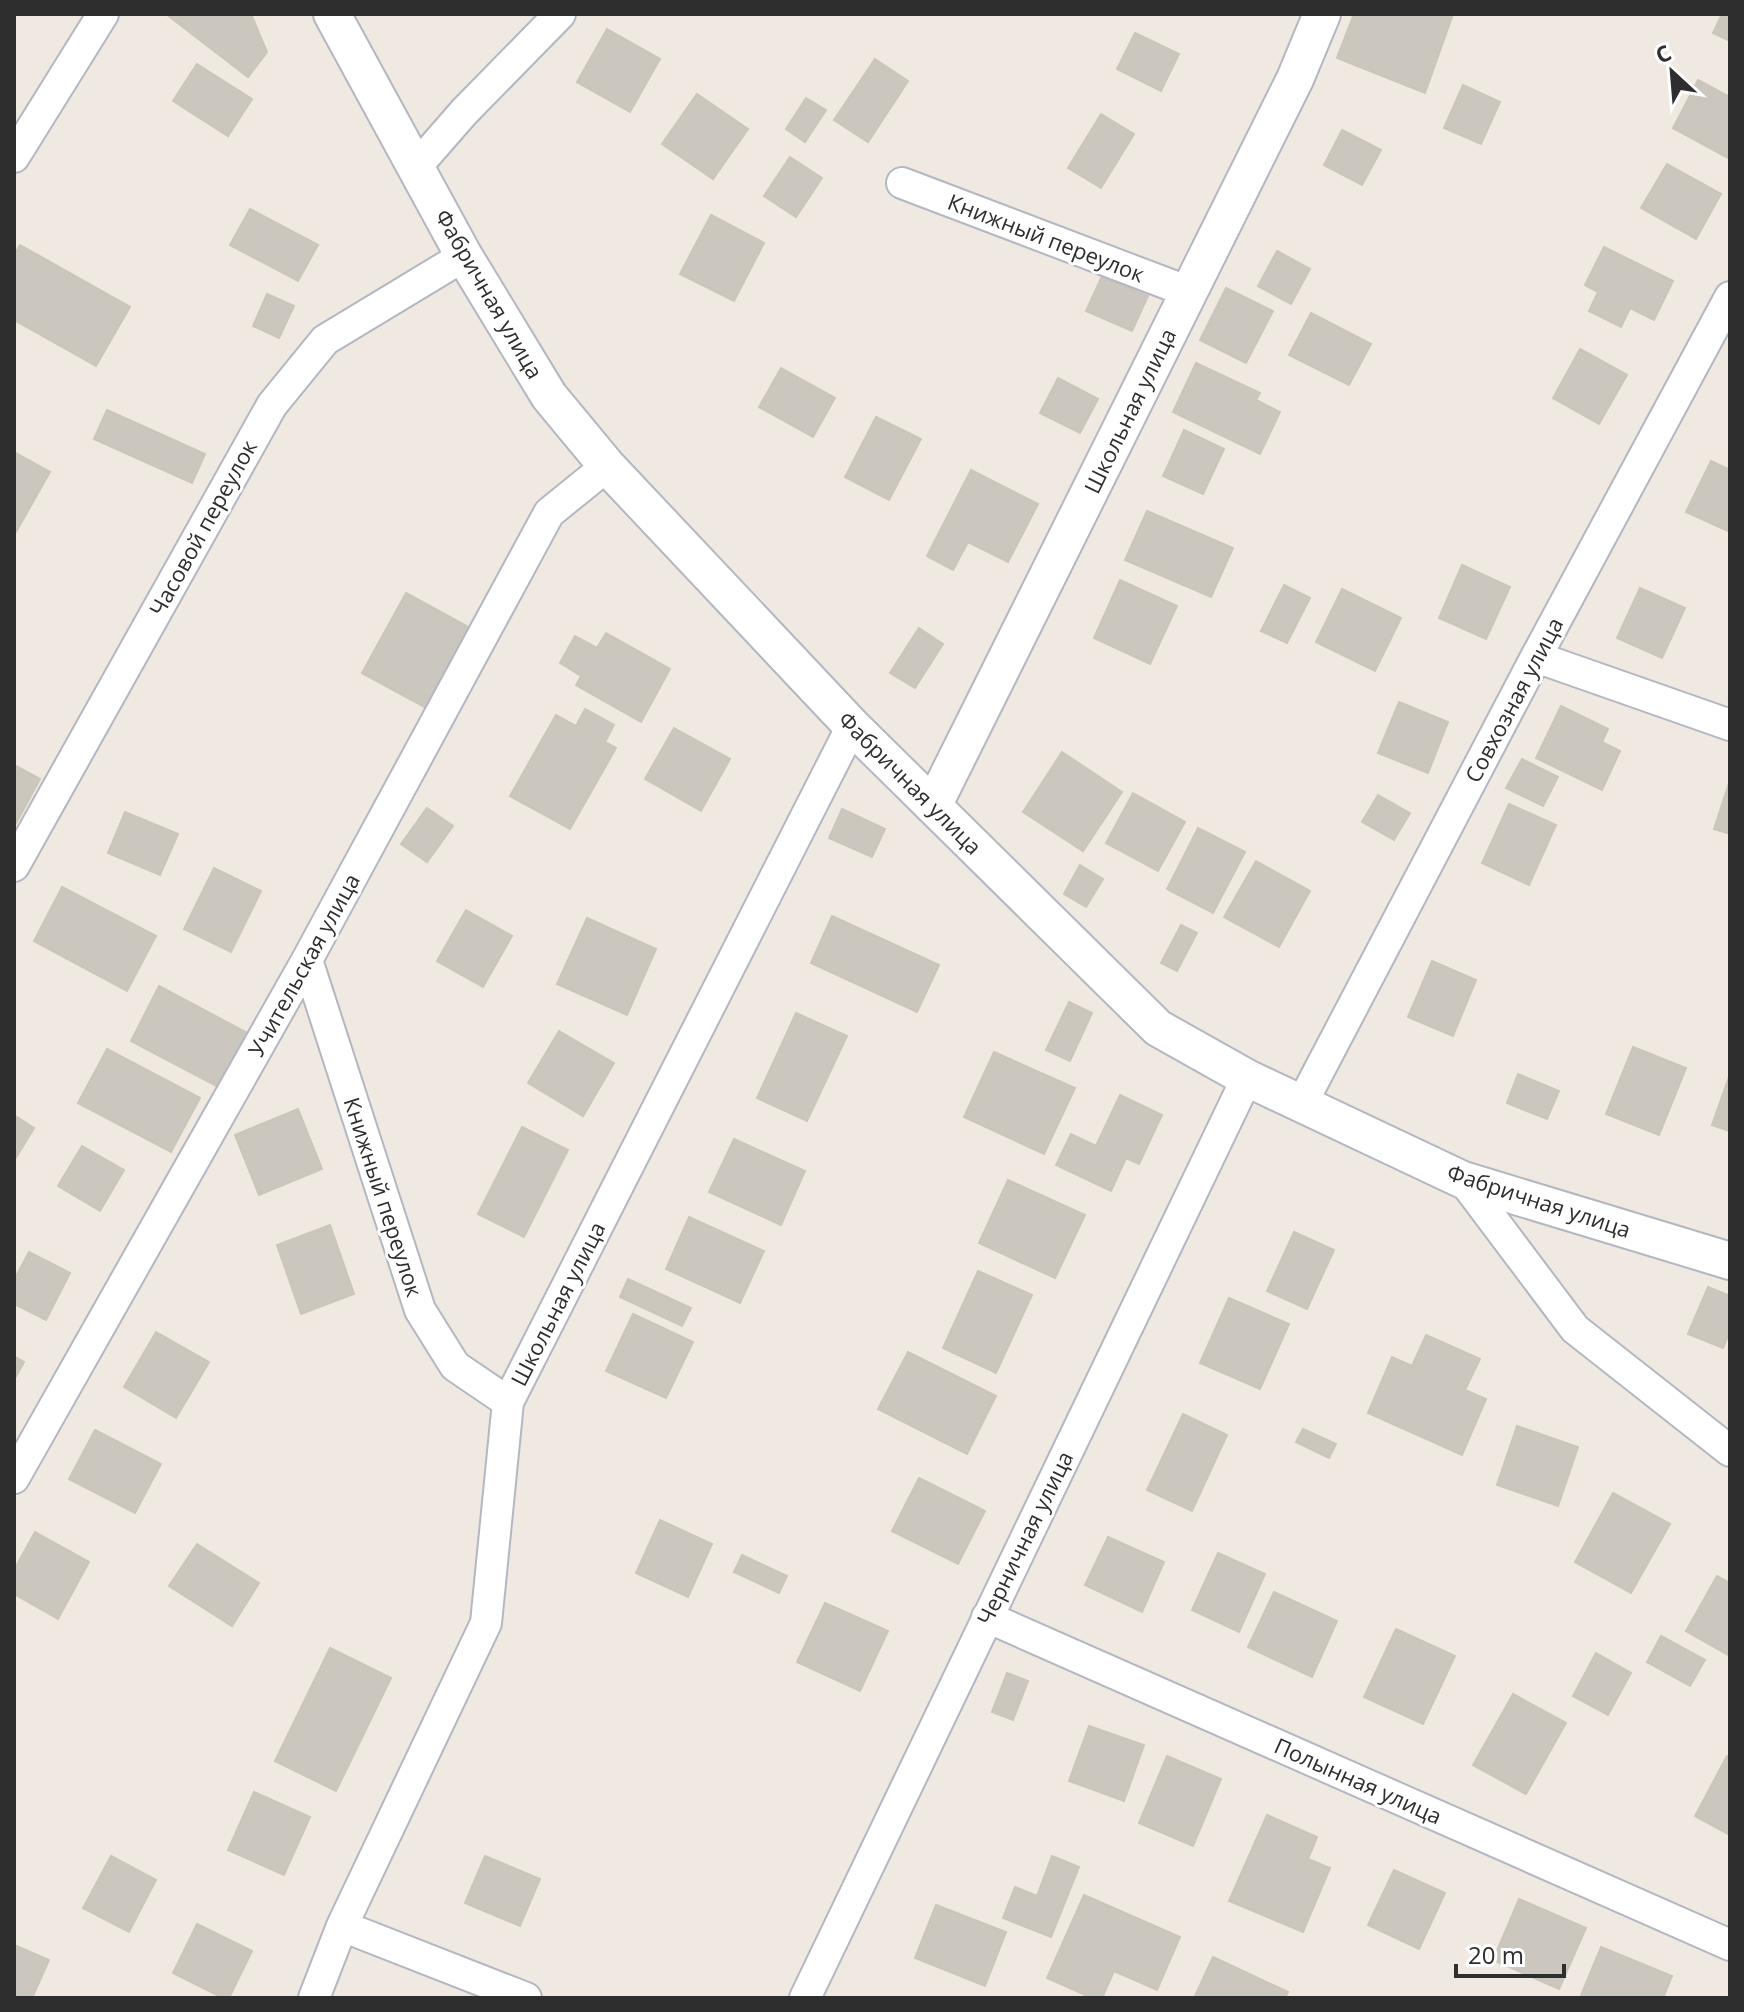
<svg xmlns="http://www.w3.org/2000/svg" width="1744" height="2012" font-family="'Open Sans',sans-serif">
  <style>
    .building { fill: #cbc7bf; stroke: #cbc5ba; stroke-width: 2 }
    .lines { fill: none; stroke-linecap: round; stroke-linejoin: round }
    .minor-casing { stroke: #b4b7c1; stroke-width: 34 }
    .tertiary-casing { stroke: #b4b7c1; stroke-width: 40 }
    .minor { stroke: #fff; stroke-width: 30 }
    .tertiary { stroke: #fff; stroke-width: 36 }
    .labels { text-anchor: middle; stroke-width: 6; stroke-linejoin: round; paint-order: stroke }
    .street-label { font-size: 22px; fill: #2e2e2e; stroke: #fff }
  </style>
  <rect width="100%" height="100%" fill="#efe9e1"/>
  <!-- building -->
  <path class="building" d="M166,14H251L267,52L248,77Z
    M1354,14H1453L1425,93L1337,58Z
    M1722,14H1730V41L1713,33Z
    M607,29L660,59L630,112L577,82Z
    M1135,33L1179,54L1161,91L1117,69Z
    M875,59L908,81L868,142L834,120Z
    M197,64L252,99L228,136L173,101Z
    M1698,80L1730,97V159L1673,128Z
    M1463,85L1500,102L1481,144L1444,128Z
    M697,94L748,129L713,179L662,144Z
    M806,98L826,110L805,142L786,129Z
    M1101,114L1134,134L1101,188L1068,168Z
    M1342,130L1381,150L1362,185L1324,165Z
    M790,157L822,178L796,217L764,196Z
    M1667,164L1721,194L1696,239L1641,208Z
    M250,209L318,245L298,281L230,245Z
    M711,215L764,243L734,301L680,274Z
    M20,245L130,307L96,366L14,320V255Z
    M1604,247L1673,281L1654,320L1630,308L1621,327L1589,311L1598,292L1585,285Z
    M1277,251L1310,269L1291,304L1258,286Z
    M1102,276L1148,296L1132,331L1086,311Z
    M1226,288L1273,311L1246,363L1200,340Z
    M267,294L294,306L279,338L253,326Z
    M1311,313L1371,344L1349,385L1289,355Z
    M1580,349L1627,375L1599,424L1553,398Z
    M1196,363L1260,393L1256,400L1280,412L1260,454L1173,412Z
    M781,368L835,398L813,437L759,407Z
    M1058,378L1098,399L1080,433L1040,413Z
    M107,410L205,454L192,483L94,439Z
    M876,417L921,439L889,500L845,477Z
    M1184,430L1224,449L1203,494L1163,476Z
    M14,452L50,472L16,532L14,531Z
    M1711,461L1730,470V532L1686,512Z
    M971,470L1038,504L1008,562L968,542L953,570L927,556Z
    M1147,511L1233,548L1211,597L1125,560Z
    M1462,565L1510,587L1486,639L1439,618Z
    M1120,580L1177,606L1150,664L1094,638Z
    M1284,585L1310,598L1287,643L1261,631Z
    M1640,588L1685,608L1662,658L1617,638Z
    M1342,589L1401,618L1375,671L1316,642Z
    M406,593L470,628L426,708L362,673Z
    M919,628L943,644L915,688L890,673Z
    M606,633L670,669L641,722L576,685L581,676L560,663L575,636L597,648Z
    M1399,702L1448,722L1428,773L1378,753Z
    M1561,706L1608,729L1602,742L1620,751L1602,790L1536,758Z
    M585,709L614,725L605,742L616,748L570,829L510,796L556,715L576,726Z
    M674,728L730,759L701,811L645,779Z
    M1062,752L1122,792L1083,851L1023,812Z
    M1522,759L1558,777L1543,806L1506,788Z
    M14,765L40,779L14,827Z
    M1730,780V834L1714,829Z
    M1133,793L1185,822L1158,871L1106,843Z
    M1378,795L1410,813L1394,840L1362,822Z
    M1509,804L1556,825L1529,885L1482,863Z
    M427,808L453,826L427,862L401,844Z
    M842,809L885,829L872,857L829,838Z
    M125,812L178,834L160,875L108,853Z
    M1198,828L1245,852L1213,913L1167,889Z
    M1256,861L1310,891L1279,947L1224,917Z
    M1080,865L1103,879L1086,907L1064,894Z
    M214,868L261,891L231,952L184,929Z
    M62,887L156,936L127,991L34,941Z
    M466,910L512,936L483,987L437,961Z
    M832,916L939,965L917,1012L811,963Z
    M587,918L656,949L627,1015L557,984Z
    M1181,925L1197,933L1177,971L1161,963Z
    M1432,961L1476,980L1453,1036L1408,1017Z
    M159,986L253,1036L224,1090L131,1041Z
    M1069,1002L1092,1013L1070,1061L1046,1050Z
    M796,1013L847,1036L807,1121L757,1098Z
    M559,1031L614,1063L583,1116L528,1083Z
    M1633,1047L1686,1068L1659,1135L1606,1114Z
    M107,1049L200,1098L171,1152L78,1103Z
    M994,1052L1075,1088L1044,1154L964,1117Z
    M1518,1074L1559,1091L1547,1119L1507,1103Z
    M1730,1074V1131L1712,1125Z
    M1120,1095L1162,1115L1139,1164L1126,1158L1111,1191L1056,1165L1071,1134L1096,1146Z
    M298,1109L322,1169L259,1195L235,1135Z
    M14,1115L34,1128L14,1161Z
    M522,1127L568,1150L524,1237L478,1214Z
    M734,1139L805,1171L781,1225L709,1192Z
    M82,1146L124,1170L100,1211L58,1186Z
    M1008,1180L1085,1215L1055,1278L979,1243Z
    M689,1217L764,1251L740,1303L666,1269Z
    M330,1225L354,1294L301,1314L277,1245Z
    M1294,1232L1334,1250L1307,1309L1267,1291Z
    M29,1252L70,1273L46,1320L14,1304V1280Z
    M978,1271L1032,1295L996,1373L943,1348Z
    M628,1279L691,1308L682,1326L620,1297Z
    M1708,1287L1730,1296V1331L1723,1348L1688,1334Z
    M1229,1298L1289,1324L1260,1389L1200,1363Z
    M633,1314L693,1342L666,1398L606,1371Z
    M156,1332L209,1362L176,1418L124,1387Z
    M1426,1335L1480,1359L1465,1390L1486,1399L1462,1455L1368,1413L1392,1357L1412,1366Z
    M908,1352L996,1396L967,1454L878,1409Z
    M14,1356L24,1362L14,1380Z
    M1183,1414L1227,1435L1192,1511L1147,1490Z
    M1517,1426L1578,1447L1558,1506L1497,1485Z
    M1303,1429L1336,1444L1329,1458L1296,1442Z
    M95,1430L161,1464L135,1513L69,1479Z
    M919,1478L985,1511L958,1564L892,1531Z
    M1613,1493L1670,1524L1631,1593L1575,1562Z
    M660,1520L712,1544L688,1597L636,1573Z
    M35,1532L89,1562L58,1619L14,1594V1570Z
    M1108,1537L1164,1562L1142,1612L1085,1585Z
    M197,1544L259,1583L232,1626L169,1586Z
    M1218,1553L1265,1574L1239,1632L1192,1610Z
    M742,1555L787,1576L779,1593L734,1572Z
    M1717,1576L1730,1583V1656L1686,1631Z
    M1274,1592L1337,1621L1312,1677L1248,1647Z
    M825,1603L888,1631L860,1691L797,1662Z
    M1396,1629L1455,1656L1423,1724L1364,1697Z
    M1661,1636L1705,1660L1690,1686L1647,1662Z
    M330,1648L391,1678L336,1791L275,1761Z
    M1596,1653L1631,1673L1608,1715L1573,1696Z
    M1007,1673L1028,1681L1013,1720L992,1712Z
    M1513,1694L1566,1723L1526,1794L1473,1765Z
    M1089,1726L1144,1745L1124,1801L1069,1781Z
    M1167,1756L1221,1779L1193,1846L1139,1823Z
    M1727,1756L1730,1758V1835L1695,1816Z
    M254,1792L310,1817L284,1875L228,1850Z
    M1267,1815L1317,1837L1308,1859L1330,1868L1303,1932L1229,1901Z
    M111,1856L156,1880L129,1932L83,1908Z
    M485,1856L540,1879L520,1926L465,1903Z
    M1052,1856L1079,1867L1051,1937L1003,1918L1015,1887L1037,1896Z
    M1394,1870L1445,1893L1419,1949L1368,1925Z
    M1084,1895L1180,1937L1157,1990L1114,1971L1102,1998H1092L1047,1978Z
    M1519,1899L1586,1928L1559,1989L1493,1960Z
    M936,1905L1006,1932L985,1986L915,1958Z
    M197,1924L252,1951L229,1998H223L173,1973Z
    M14,1945L49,1960L32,1998H14Z
    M1601,1947L1672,1976L1663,1998H1580Z
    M1213,1957L1288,1992L1285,1998H1194Z"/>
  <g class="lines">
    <defs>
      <path id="minor" d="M14,157L103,14
        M416,167L464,112L560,14
        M902,183L1189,292
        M1536,657L1730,725
        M14,866L272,405L325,340L464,256
        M307,960L420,1310L455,1366L508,1402
        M1301,1105L1536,657L1730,297
        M1463,1180L1575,1329L1730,1451
        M14,1478L307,960L549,513L607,466
        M987,1617L1730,1945
        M342,1926L526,1998
        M314,1998L342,1926L486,1623L508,1402L852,726
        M805,1998L1247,1078"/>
      <path id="tertiary" d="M332,14L464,256L549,396L607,466L852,726L1158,1028L1247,1078L1463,1180L1730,1261
        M933,806L1295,79L1322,14"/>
    </defs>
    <!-- minor casing -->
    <use href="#minor" class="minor-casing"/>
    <!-- tertiary casing -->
    <use href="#tertiary" class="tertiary-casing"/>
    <!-- minor -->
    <use href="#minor" class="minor"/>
    <!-- tertiary -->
    <use href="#tertiary" class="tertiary"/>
  </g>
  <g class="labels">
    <!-- street labels -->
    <g class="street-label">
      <text transform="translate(1046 238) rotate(21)" y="8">Книжный переулок</text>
      <text transform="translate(489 294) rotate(60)" y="8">Фабричная улица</text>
      <text transform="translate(1130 411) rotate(-64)" y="8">Школьная улица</text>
      <text transform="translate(203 528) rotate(-61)" y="8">Часовой переулок</text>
      <text transform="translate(1514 700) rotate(-62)" y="8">Совхозная улица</text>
      <text transform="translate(910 783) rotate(45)" y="8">Фабричная улица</text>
      <text transform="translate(304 965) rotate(-61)" y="8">Учительская улица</text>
      <text transform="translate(383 1197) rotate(72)" y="8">Книжный переулок</text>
      <text transform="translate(1539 1201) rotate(18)" y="8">Фабричная улица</text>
      <text transform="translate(558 1304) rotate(-63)" y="8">Школьная улица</text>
      <text transform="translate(1025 1538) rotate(-64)" y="8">Черничная улица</text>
      <text transform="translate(1358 1781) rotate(24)" y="8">Полынная улица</text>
    </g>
  </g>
  <!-- border -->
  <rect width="1744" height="2012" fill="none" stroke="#2e2e2e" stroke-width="32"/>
  <!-- north arrow -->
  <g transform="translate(1672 72) rotate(334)" stroke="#ffffff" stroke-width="6" paint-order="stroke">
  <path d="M0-6L14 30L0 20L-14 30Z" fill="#2e2e2e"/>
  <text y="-12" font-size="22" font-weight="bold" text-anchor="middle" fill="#2e2e2e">С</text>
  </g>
  <!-- scale -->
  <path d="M1456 1964v12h108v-12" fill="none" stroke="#2e2e2e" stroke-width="4"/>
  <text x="1468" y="1964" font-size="24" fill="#2e2e2e" stroke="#ffffff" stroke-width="6" paint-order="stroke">20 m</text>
</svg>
